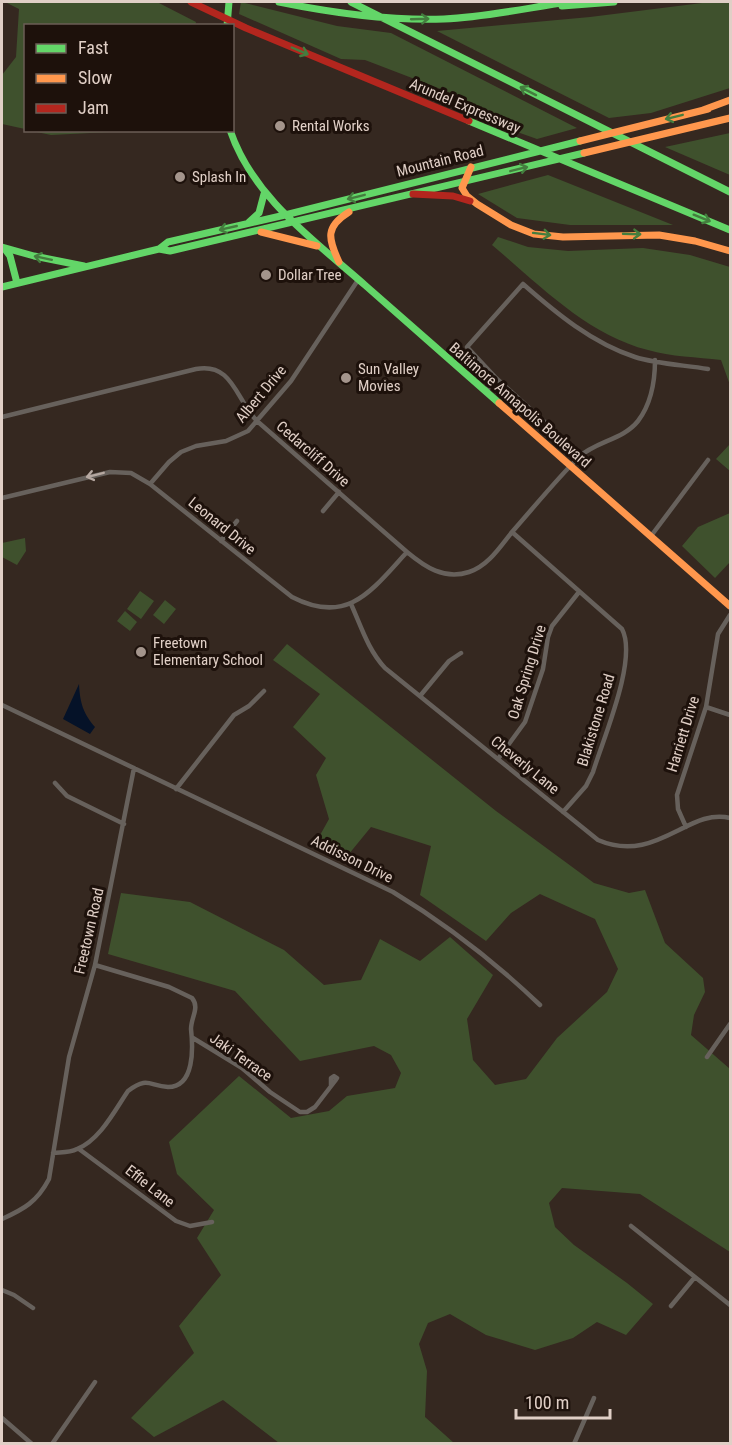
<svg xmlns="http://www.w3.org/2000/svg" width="732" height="1445" font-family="'Roboto Condensed',sans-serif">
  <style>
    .green { fill: #3f512d }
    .water { fill: #051228 }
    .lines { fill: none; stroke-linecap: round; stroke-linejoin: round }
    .street { stroke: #67615c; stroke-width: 4.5 }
    .fast { stroke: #63d668; stroke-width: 7 }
    .slow { stroke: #ff974d; stroke-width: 7 }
    .jam { stroke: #b3261e; stroke-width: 7 }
    .oneway { stroke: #447d3e }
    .oneway2 { stroke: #b6a8a1 }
    .poi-dot { fill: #a4958c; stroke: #1d110b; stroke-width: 2 }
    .labels { text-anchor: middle; stroke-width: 6; stroke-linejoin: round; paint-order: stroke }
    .street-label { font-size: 15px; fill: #e0cfc6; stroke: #1d110b }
    .poi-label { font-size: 15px; fill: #e0cfc6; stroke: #1d110b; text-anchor: start }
  </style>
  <rect width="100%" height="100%" fill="#352820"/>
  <!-- green -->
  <path class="green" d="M5,2H157L196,22L195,26H26L25,129L2,124V75L16,57L19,9Z
    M241,2L337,26L391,33L577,128L537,139L483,120L459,96L365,60L341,59L239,14Z
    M710,2H730V88L651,113L609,118L437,31L590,17Z
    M32,131H110V132L51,135Z
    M730,133V175L665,147Z
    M548,175L673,225H570L517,218L478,194Z
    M498,237L528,247L568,251L643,248L690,255L730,267V385L721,360C697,357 671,357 648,350C586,334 540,285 492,245Z
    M730,444V471L716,459Z
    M730,513V562L715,578L682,546L698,527Z
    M25,538L26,551L17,565L2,557V543Z
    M140,591L154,601L141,619L127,609Z
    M165,600L176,609L164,624L153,615Z
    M125,611L137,622L130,631L117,621Z
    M287,644L496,811L594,883L629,893L645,890L665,943L703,978L705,992L694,1015L691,1035L730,1069V1252L640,1194L562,1188L549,1203L555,1227L574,1245L627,1283L653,1304L626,1335L597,1322L573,1338L535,1350L486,1335L450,1314L428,1323L419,1344L427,1371L425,1417L454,1443H279L223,1400L154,1437L131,1418L194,1353L179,1326L221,1275L197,1238L214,1210L177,1174L169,1142L239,1076L291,1118L329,1111L347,1096L395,1088L401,1073L391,1055L374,1046L300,1061L235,991L108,954L121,893L190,902L284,950L324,985L361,980L380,939L420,961L450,937L493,975L467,1019L473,1060L495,1085L526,1079L557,1038L607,992L618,969L595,919L540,894L511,913L486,941L420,895L431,846L371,827L344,860L314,846L329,819L316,775L326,758L293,727L320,694L273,660Z"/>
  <!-- water -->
  <path class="water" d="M79,684C80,703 83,713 95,727L90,734L63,719Z"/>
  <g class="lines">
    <!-- street -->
    <path class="street" d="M485,392L496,378
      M2,417L196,369C233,362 236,400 257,421L407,552C425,567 444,580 469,572C488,566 500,547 512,532C534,507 556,480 579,457C596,441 623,440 638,421C651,404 655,381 655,360
      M581,455L496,378L467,347L523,284C556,313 592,343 635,357C657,364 684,365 708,369
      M150,484L169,462L181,452L196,446L226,441L248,431L291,381L358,280
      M2,498L110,472L131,473L150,484L292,597C348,626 372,590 407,552
      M323,511L339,492
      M512,532L622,629C638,659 603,739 593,772L586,786L563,812
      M651,536L708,460
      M221,541L237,521
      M351,604C361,626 368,650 385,668L598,840C656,865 689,807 730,818
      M420,696L449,661L461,653
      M2,705L393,892C446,924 495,962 540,1005
      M706,707L730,715
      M498,759L525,722L543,669L548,637L552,626L579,592
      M55,783L67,796L124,824
      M176,789L234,715L249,706L264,691
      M686,827L678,809L677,795L706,707L718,634L730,615
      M193,1038L242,1068L270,1092L300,1112H307L315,1107L335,1081L337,1078L334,1076L331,1078V1085
      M707,1057L730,1024
      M79,1149L176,1221L190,1226L212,1222
      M53,1153C61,1152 69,1153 77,1149C100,1140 115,1110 128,1091C148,1076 149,1086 168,1087C195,1087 193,1047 191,1029C191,1017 200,1008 192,998L169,987L95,965
      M2,1219C24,1209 37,1202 49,1179L69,1057L95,965L134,768
      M631,1226L730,1305
      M2,1290L14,1295L33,1308
      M671,1306L695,1277
      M2,1418L32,1444
      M52,1444L95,1382
      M574,1444L594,1398"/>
    <!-- fast -->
    <path class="fast" d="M279,2C333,13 389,21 444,19C486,17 527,8 568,2
      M351,2L730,192
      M562,6L614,2
      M227,26L229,2
      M469,121L730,230
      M230,130C253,198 314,240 366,286C410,325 455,364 499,403
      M249,222L259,213L264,194
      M2,247L34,256L84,266
      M4,248L10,256L17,283
      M159,249L168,242L285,215L580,141
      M2,287L159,249L170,251L584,153"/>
    <!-- slow -->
    <path class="slow" d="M703,110L730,100
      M580,141L708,109
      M584,153L730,118
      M471,167L462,188L467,196L477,204L511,225L534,234L563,237L659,235L695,241L730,251
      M261,232L317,246
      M339,262C328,238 325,227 349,212
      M499,403L730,606"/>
    <!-- jam -->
    <path class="jam" d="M191,2L246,28L469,121
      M413,194L453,196L470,201"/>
  </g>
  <!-- one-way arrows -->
  <defs><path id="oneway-shaft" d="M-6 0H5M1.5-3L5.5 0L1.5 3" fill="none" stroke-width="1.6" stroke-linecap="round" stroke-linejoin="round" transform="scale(1.5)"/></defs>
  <g class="oneway">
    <use href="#oneway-shaft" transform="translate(420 19) rotate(-2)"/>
    <use href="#oneway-shaft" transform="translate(300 51) rotate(23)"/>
    <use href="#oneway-shaft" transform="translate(528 91) rotate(-153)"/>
    <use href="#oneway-shaft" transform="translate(674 117) rotate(166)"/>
    <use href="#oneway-shaft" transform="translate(519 169) rotate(-14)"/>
    <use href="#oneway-shaft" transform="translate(356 197) rotate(166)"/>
    <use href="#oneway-shaft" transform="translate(702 218) rotate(22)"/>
    <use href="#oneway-shaft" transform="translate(228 228) rotate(167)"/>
    <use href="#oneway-shaft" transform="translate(542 234) rotate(7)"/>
    <use href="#oneway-shaft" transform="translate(632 234) rotate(2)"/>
    <use href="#oneway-shaft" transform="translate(43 258) rotate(-168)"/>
  </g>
  <use class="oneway2" href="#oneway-shaft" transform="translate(95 475) rotate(166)"/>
  <!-- markers -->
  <g class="poi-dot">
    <circle cx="280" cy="126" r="6"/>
    <circle cx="180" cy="177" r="6"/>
    <circle cx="266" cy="275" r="6"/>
    <circle cx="346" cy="378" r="6"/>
    <circle cx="141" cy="652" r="6"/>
  </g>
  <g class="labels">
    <!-- street labels -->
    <g class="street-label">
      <text transform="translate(465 106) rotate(23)" y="5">Arundel Expressway</text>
      <text transform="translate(440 161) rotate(-14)" y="5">Mountain Road</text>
      <text transform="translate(261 394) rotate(-50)" y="5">Albert Drive</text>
      <text transform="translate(520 405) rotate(41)" y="5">Baltimore Annapolis Boulevard</text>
      <text transform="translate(313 454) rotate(41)" y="5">Cedarcliff Drive</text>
      <text transform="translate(222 526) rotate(39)" y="5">Leonard Drive</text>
      <text transform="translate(527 672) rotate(-73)" y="5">Oak Spring Drive</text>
      <text transform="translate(596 720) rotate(-73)" y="5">Blakistone Road</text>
      <text transform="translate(683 734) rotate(-73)" y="5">Harriett Drive</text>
      <text transform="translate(525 765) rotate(39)" y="5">Cheverly Lane</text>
      <text transform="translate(352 859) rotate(26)" y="5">Addisson Drive</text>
      <text transform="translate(89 931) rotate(-77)" y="5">Freetown Road</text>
      <text transform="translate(241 1057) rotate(35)" y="5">Jaki Terrace</text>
      <text transform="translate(150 1186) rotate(38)" y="5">Effie Lane</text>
    </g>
    <!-- poi labels -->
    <g class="poi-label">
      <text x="292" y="131">Rental Works</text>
      <text x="192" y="182">Splash In</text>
      <text x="278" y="280">Dollar Tree</text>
      <text x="358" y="374">Sun Valley<tspan x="358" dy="17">Movies</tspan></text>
      <text x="153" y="648">Freetown<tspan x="153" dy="17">Elementary School</tspan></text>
    </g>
  </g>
  <!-- border -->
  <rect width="732" height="1445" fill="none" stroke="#e0cfc6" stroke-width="6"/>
  <!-- legend -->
  <rect x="24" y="24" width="210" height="108" fill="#1d110b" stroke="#6b5d56" stroke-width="1.5"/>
  <rect x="36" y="44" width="30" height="9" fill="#63d668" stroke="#6b5d56" stroke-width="1.5"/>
  <text x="78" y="54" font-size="18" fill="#e0cfc6">Fast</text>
  <rect x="36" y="74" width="30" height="9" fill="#ff974d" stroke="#6b5d56" stroke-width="1.5"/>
  <text x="78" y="84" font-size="18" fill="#e0cfc6">Slow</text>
  <rect x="36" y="104" width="30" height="9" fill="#b3261e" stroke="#6b5d56" stroke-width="1.5"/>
  <text x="78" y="114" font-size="18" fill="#e0cfc6">Jam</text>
  <!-- scale -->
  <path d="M516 1409v9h94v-9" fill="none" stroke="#e0cfc6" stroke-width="3"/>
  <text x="525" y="1409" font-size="18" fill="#e0cfc6" stroke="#1d110b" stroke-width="4.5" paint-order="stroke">100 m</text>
</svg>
